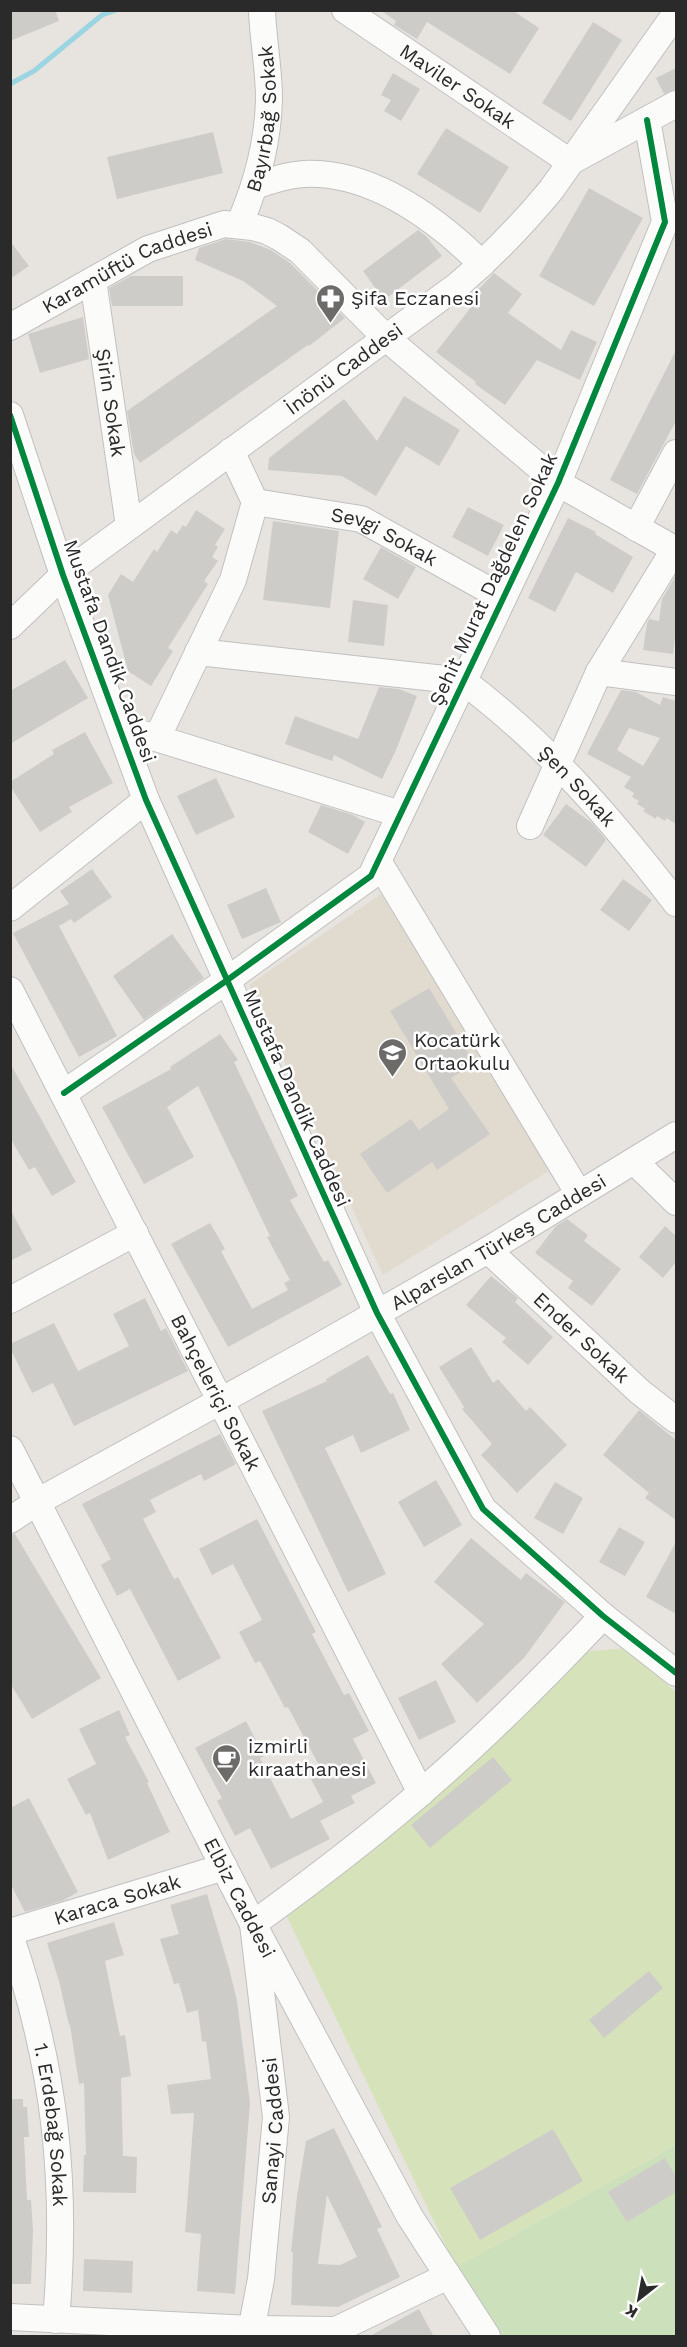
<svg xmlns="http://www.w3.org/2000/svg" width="687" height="2347" font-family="'Work Sans',sans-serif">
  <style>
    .education { fill: #e1dacf }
    .green { fill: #cde0bc }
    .pitch { fill: #d6e3ba }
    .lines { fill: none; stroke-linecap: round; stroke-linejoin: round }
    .stream { stroke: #9bd5e2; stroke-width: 5 }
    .building { fill: #ceccc9; fill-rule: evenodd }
    .minor-casing { stroke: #c1c0c1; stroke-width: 28 }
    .minor { stroke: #fbfbfa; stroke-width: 26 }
    .cycleway-casing { stroke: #fff; stroke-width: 10 }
    .cycleway { stroke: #00873e; stroke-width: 6 }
    .labels { text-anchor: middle; stroke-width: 5; stroke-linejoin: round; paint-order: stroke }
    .street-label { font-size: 20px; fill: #2a2a2a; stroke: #fff }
    .poi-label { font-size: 20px; fill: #2a2a2a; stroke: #fff; text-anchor: start }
  </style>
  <rect width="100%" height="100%" fill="#e7e4e0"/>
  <!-- education -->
  <path class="education" d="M381,894L552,1169L383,1275L249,985Z"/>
  <!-- green -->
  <path class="green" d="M676,2145V2336H502L456,2267Z"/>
  <!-- pitch -->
  <path class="pitch" d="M625,1648L676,1692V2145L456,2267L287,1917L508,1731L583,1652Z"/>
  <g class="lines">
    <!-- stream -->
    <path class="stream" d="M10,84L34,71L102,15L116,10"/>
  </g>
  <!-- building -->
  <path class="building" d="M10,10H55L59,21L10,41Z
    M380,10H512L539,28L510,74L427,22L417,39L394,25L396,21Z
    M593,22L622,40L571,121L542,103Z
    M676,68V89L664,94L656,78Z
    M393,73L420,89L401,121L384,111L391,100L381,95Z
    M446,128L509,167L480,213L417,174Z
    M213,132L223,173L117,199L107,157Z
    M589,188L643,218L594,306L539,276Z
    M418,230L427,237L442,256L384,300L363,271Z
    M226,239L250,242L271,250L290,263L345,318L309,346L308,345L140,463L134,454L127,411L277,306L243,281L195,260L199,248Z
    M10,241L29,266L10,279Z
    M494,273L522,294L508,313L561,350L571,330L597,342L580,380L537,360L505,405L475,384L476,382L436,352L482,293L478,290Z
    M131,276H183V306H112L109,288Z
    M83,317L89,359L40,373L28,334Z
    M676,350V421L637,494L610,480Z
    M404,396L460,430L439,466L406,446L376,496L342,476L268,470L269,458L344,399L377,441Z
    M468,507L504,525L488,556L452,537Z
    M196,510L225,529L215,545L218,547L212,557L218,561L204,581L208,584L168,648L173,651L151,686L128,671L108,595L121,574L133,582L154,549L157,552L171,530L177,534L183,525L186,527Z
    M568,518L596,532L595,534L633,557L613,593L576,572L555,612L528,598Z
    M273,521L339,531L330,608L263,600Z
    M381,547L416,567L398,599L363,579Z
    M676,575V629L673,654L643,650L647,623L649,619L659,621L662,599Z
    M353,600L388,605L384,646L348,642Z
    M65,660L88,698L10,744V691Z
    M379,687L399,689L417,696L396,750L382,779L334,755L332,761L285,744L295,716L358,739Z
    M621,690L636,692L660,705L663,697L676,701V824L666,818L665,821L657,816L656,819L643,811L645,809L637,804L639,801L632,797L634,793L624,787L631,777L587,754ZM629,728L660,738L643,766L617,750Z
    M85,732L113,783L69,807L72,812L40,832L10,786V782L54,754L52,750Z
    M216,778L235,817L196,835L177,796Z
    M566,804L592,823L606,840L586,867L543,835Z
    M321,805L353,815L365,822L348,854L308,832Z
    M92,869L112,897L74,923L71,919L59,926L117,1036L79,1057L13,933L69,904L60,891Z
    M623,879L652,900L629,931L600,910Z
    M266,888L281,922L242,939L227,905Z
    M172,934L204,978L144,1020L113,976Z
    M429,988L475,1064L451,1078L490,1134L437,1170L432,1162L387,1193L360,1154L411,1119L419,1130L449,1109L390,1011Z
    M220,1034L238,1060L234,1062L298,1196L290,1200L324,1262L328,1260L342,1285L228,1347L171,1244L210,1223L225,1249L221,1251L252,1309L288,1290L284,1283L290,1280L267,1237L270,1236L198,1086L167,1107L194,1157L144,1184L102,1107L171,1069L170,1067Z
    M10,1063L76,1182L52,1196L35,1167L29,1170L10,1138Z
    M10,1209L32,1250L10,1261Z
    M567,1219L588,1235L584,1241L621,1269L592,1306L568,1288L573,1281L535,1253L556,1226Z
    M665,1226L676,1236V1262L663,1278L639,1257Z
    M491,1276L518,1298L515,1302L553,1337L528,1365L502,1342L506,1338L466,1305Z
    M145,1298L161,1331L166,1328L188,1371L74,1426L53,1383L32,1393L10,1348V1344L54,1323L78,1371L129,1346L113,1314Z
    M471,1347L493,1383L498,1379L526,1411L530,1407L567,1445L517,1493L481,1455L492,1444L462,1409L464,1407L439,1367Z
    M368,1355L390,1394L393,1393L410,1430L361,1453L353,1435L325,1448L386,1574L348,1592L262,1411L327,1381L326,1379Z
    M639,1410L676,1440V1520L645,1498L649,1493L603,1455Z
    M220,1434L236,1464L204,1481L201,1474L150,1500L156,1512L143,1519L174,1579L178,1577L221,1658L178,1681L130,1589L117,1596L101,1565L111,1559L82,1504Z
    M436,1480L462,1525L424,1547L398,1502Z
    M555,1482L583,1498L563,1534L534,1518Z
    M257,1519L316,1632L312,1634L344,1695L349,1693L369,1731L353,1739L376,1783L351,1796L355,1803L320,1821L330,1839L271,1869L250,1828L235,1836L217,1801L222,1798L195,1748L246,1721L264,1756L260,1758L291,1819L323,1802L311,1779L323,1773L288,1707L285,1708L260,1661L255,1663L239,1632L262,1620L233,1564L212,1575L199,1549Z
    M619,1527L645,1542L625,1576L599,1562Z
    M15,1534L101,1678L32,1719L10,1683V1535Z
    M471,1538L521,1580L526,1573L565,1602L524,1658L477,1703L441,1664L484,1624L434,1582Z
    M676,1542V1614L646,1597Z
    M436,1680L456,1722L419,1740L398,1698Z
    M119,1710L130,1735L125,1737L149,1782L147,1783L170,1832L108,1860L90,1813L86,1815L67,1779L96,1764L79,1729Z
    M493,1757L512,1780L430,1848L411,1825Z
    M29,1798L78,1892L62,1901L25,1912L10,1883V1808Z
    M207,1894L229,1968L237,2001L250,2103L235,2294L197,2291L201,2234L185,2232L194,2113L171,2114L167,2085L211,2079L206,2041L202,2042L198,2010L187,2013L179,1983L174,1984L160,1939L179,1934L170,1905Z
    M114,1922L124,1955L105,1961L120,2036L125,2035L131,2076L121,2078L123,2156L137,2157L136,2193L83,2192L84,2155H86L84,2083L79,2084L70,2025H69L59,1981L47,1943Z
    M649,1971L663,1988L604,2038L589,2020Z
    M10,2099H23V2107H27L29,2137H24L27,2200H31L33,2230L31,2284H10Z
    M334,2128L382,2227L377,2229L400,2277L338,2307L291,2305L293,2252H291L297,2196L306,2141ZM327,2195L357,2257L340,2265L318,2264Z
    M553,2129L583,2181L480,2240L450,2188Z
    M665,2158L676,2177V2192L627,2222L608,2192Z
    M84,2259L133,2261L132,2293L83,2291Z
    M419,2309L434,2337H368Z"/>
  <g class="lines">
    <defs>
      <g id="minor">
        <path id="s1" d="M345,10L570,162L676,104"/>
        <path d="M255,186C271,180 287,175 304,174C372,171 436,219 482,264"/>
        <path id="s2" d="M239,225C257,184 268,144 269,99C269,69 263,40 262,10"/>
        <path id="s3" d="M93,280L129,526"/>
        <path id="s4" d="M10,327L148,249L224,224L253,227L267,231L279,237L300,251L385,337L558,483L676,550"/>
        <path d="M10,415L63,575L146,800L377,1313L483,1509L603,1616L676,1673"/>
        <path id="s5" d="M255,502L361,519L503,598"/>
        <path d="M636,528L676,453"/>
        <path id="s6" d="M10,626L63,575L458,285C492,256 522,225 551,190L676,13"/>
        <path id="s7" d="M198,652L463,681C547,744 613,821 676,903"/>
        <path d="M599,672L676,682"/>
        <path d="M140,733L400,814"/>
        <path d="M157,738L233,580L255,502L231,451"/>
        <path d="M530,826L599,672L674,550"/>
        <path d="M378,861L579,1194"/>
        <path d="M10,908L146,800"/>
        <path id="s8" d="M10,990L421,1793"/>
        <path d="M64,1093L226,981L371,876L558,483L665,222L647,120"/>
        <path d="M634,1161L676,1202"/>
        <path id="s9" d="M488,1250L640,1392L676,1420"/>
        <path d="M10,1300L135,1233"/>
        <path id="s10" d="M10,1449L253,1924L410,2217L487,2336"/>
        <path id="s11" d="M10,1520L37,1502L311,1351L488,1250L676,1135"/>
        <path id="s12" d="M10,1932L224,1867"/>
        <path id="s13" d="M10,1935C55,2066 68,2182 56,2320"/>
        <path d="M10,2317L251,2329L336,2330L448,2276"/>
        <path id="s14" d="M250,2336L261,2279L276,2117L253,1924C315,1879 376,1833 433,1782C493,1730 548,1674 603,1616"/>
      </g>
    </defs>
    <!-- minor casing -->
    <use href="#minor" class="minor-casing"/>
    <!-- minor -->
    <use href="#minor" class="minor"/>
    <defs>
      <path id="cycleway" d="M10,415L63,575L146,800L377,1313L483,1509L603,1616L676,1673
        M64,1093L226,981L371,876L558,483L665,222L647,120"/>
    </defs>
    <!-- cycleway casing -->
    <use href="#cycleway" class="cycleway-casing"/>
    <!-- cycleway -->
    <use href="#cycleway" class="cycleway"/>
  </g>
  <!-- icons -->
  <defs>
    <symbol id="pharmacy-pin" viewBox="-11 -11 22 30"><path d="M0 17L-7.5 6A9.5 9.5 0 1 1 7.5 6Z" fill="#6c6b6a" stroke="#fff"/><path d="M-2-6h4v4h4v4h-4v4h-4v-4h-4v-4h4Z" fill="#fff"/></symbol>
    <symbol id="school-pin" viewBox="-11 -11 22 30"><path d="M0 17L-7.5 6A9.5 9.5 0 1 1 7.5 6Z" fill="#6c6b6a" stroke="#fff"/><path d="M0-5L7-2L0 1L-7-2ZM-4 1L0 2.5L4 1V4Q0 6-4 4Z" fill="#fff"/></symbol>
    <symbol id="cafe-pin" viewBox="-11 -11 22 30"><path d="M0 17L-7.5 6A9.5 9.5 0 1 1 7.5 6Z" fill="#6c6b6a" stroke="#fff"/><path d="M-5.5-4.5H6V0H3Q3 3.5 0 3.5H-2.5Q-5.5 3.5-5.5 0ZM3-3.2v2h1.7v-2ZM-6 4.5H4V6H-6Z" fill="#fff"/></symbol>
  </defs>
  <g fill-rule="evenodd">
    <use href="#pharmacy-pin" x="314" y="282" width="33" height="45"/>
    <use href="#school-pin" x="376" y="1036" width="33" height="45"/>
    <use href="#cafe-pin" x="210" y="1742" width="33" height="45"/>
  </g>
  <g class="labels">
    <!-- street labels -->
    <g class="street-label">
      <text dy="7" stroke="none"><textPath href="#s1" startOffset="136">Maviler Sokak</textPath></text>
      <text dy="7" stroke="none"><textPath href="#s2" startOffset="110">Bayırbağ Sokak</textPath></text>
      <text dy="7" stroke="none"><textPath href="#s4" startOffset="132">Karamüftü Caddesi</textPath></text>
      <text dy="7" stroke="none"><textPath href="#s6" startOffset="422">İnönü Caddesi</textPath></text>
      <text dy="7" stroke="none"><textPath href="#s3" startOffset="124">Şirin Sokak</textPath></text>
      <text dy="7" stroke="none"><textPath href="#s5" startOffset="135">Sevgi Sokak</textPath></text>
      <text transform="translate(493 579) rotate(-65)" y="7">Şehit Murat Dağdelen Sokak</text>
      <text transform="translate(110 651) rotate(70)" y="7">Mustafa Dandik Caddesi</text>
      <text dy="7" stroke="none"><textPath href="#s7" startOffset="422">Şen Sokak</textPath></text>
      <text transform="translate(297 1098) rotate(66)" y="7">Mustafa Dandik Caddesi</text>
      <text dy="7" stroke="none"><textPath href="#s11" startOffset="562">Alparslan Türkeş Caddesi</textPath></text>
      <text dy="7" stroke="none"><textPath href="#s9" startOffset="128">Ender Sokak</textPath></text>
      <text dy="7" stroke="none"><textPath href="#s8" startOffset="452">Bahçeleriçi Sokak</textPath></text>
      <text dy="7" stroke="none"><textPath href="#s10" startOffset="504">Elbiz Caddesi</textPath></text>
      <text dy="7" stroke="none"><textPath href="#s12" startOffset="112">Karaca Sokak</textPath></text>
      <text dy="7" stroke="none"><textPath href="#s13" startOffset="195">1. Erdebağ Sokak</textPath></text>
      <text dy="7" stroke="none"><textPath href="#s14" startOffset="207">Sanayi Caddesi</textPath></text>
    </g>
    <!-- poi labels -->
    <g class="poi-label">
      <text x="351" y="305">Şifa Eczanesi</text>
      <text x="414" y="1047">Kocatürk<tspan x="414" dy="23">Ortaokulu</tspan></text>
      <text x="248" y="1753">izmirli<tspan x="248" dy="23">kıraathanesi</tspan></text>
    </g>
  </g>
  <!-- border -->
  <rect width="687" height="2347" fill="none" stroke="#2a2a2a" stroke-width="24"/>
  <!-- north arrow -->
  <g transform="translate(639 2299) rotate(211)" stroke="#ffffff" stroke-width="4.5" paint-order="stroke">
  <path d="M0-4.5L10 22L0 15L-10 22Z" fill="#2a2a2a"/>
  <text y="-9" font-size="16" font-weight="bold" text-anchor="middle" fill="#2a2a2a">K</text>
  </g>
</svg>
